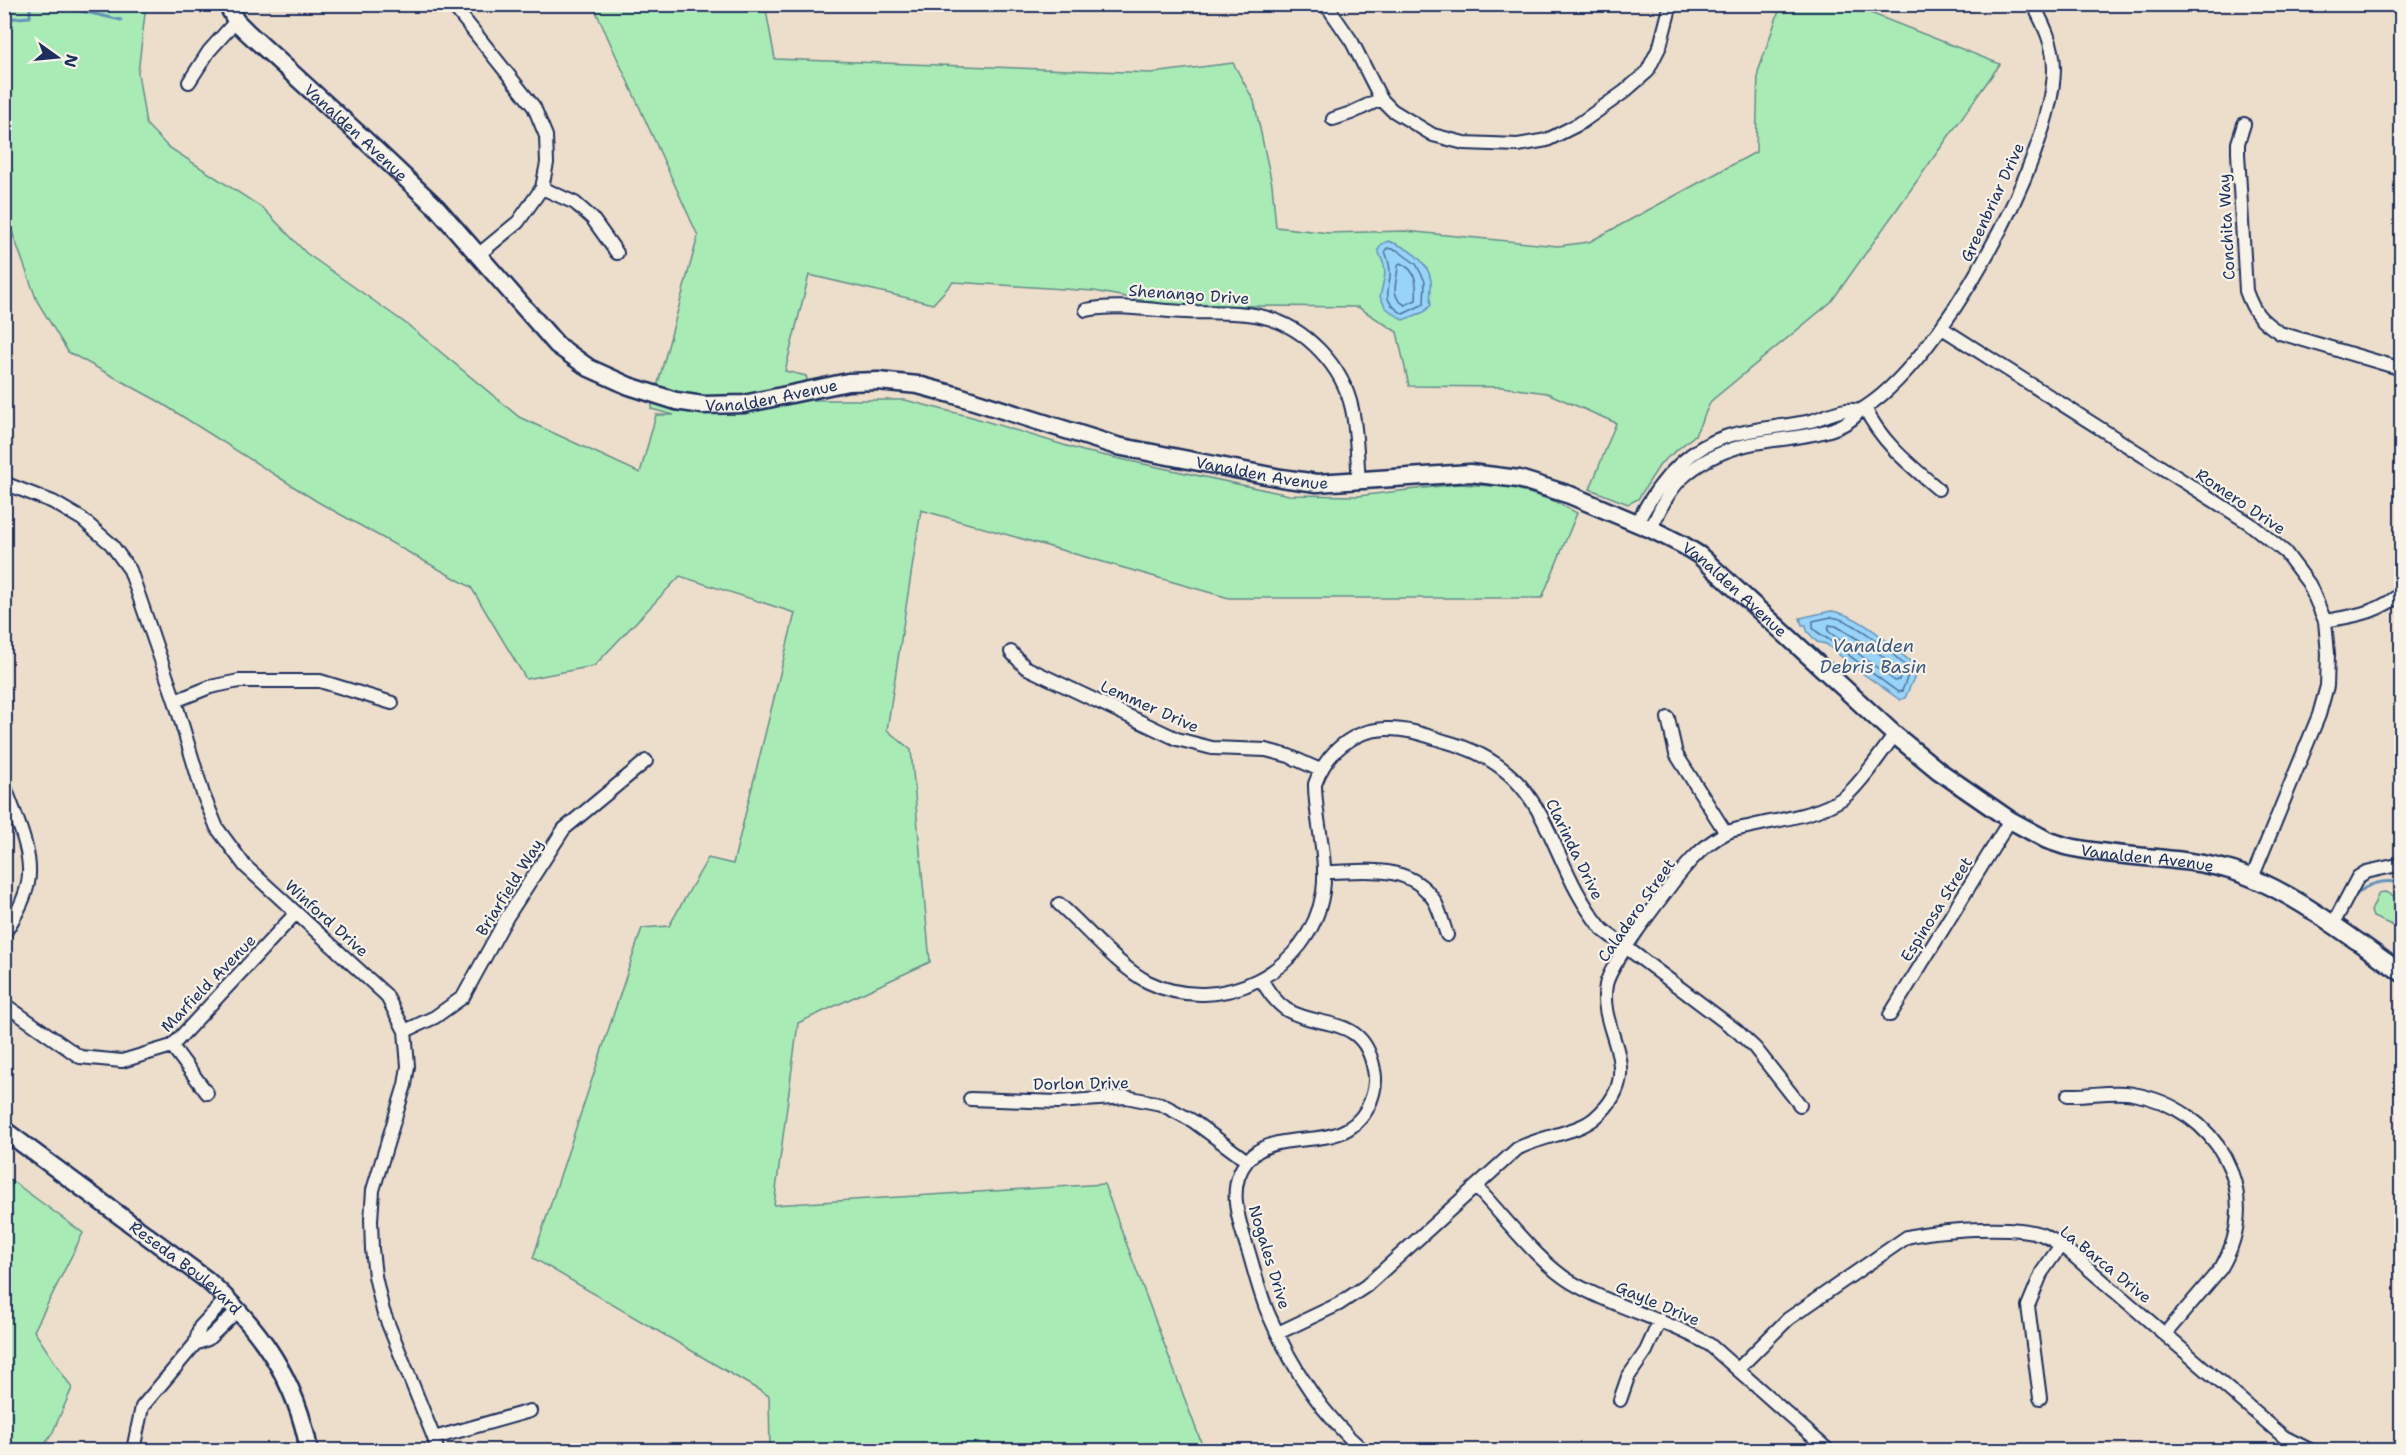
<svg xmlns="http://www.w3.org/2000/svg" width="2406" height="1455" font-family="'Shantell Sans',sans-serif">
  <style>
    .green { fill: #a9ebb5; stroke: #628d8a; stroke-width: 1.5 }
    .water { fill: #97d4f8; stroke: #6592ba; stroke-width: 1.5 }
    .lines { fill: none; stroke-linecap: round; stroke-linejoin: round }
    .shore { stroke: #4d719c; stroke-width: 1.5 }
    .stream { stroke: #6592ba; stroke-width: 3 }
    .street-casing { stroke: #1b2f5e; stroke-width: 16 }
    .secondary-casing { stroke: #1b2f5e; stroke-width: 21 }
    .street { stroke: #f7f3e8; stroke-width: 12 }
    .secondary { stroke: #f7f3e8; stroke-width: 16 }
    .labels { text-anchor: middle; stroke-width: 4.5; stroke-linejoin: round; paint-order: stroke }
    .street-label { font-size: 16px; fill: #1b2f5e; stroke: #f7f3e8 }
    .water-label { font-size: 18px; font-style: italic; fill: #3a5884; stroke: #f7f3e8 }
  </style>
  <rect width="100%" height="100%" fill="#edddcb"/>
  <filter id="ink" filterUnits="userSpaceOnUse"><feTurbulence type="fractalNoise" baseFrequency=".0167" numOctaves="2"/><feDisplacementMap in="SourceGraphic" scale="12" xChannelSelector="R" yChannelSelector="G"/><feConvolveMatrix kernelMatrix="1 2 1 2 8 2 1 2 1" color-interpolation-filters="sRGB"/></filter>
  <g filter="url(#ink)">
    <!-- green -->
    <path class="green" d="M5,5H146L138,73L146,124L167,146L264,209L306,253L408,325L519,417L640,473L656,415H674L651,409L698,236L593,5H765L775,59L1152,73L1233,63L1254,101L1272,184L1276,227L1329,233L1405,231L1558,246L1589,242L1756,152L1758,72L1781,5H1850L2000,64L1831,302L1711,401L1695,435L1661,463L1638,499L1628,504L1590,489L1616,423L1547,393L1502,387L1409,386L1397,332L1358,307L1168,305L1094,291L953,282L933,304L809,275L785,371L806,376L813,400H905L972,417L1083,451L1289,495L1358,496L1458,484L1510,487L1554,501L1577,513L1542,598H1229L921,510L887,730L911,750L930,962L798,1023L774,1205L1104,1184L1204,1450H770L769,1396L533,1258L642,928L669,926L708,858L733,864L795,613L680,576L594,666L526,679L471,587L318,502L158,401L68,352L37,301L5,212Z
      M2385,892L2401,899V929L2373,917L2371,911L2379,893Z
      M4,1175L83,1233L34,1331L72,1388L52,1434L41,1450H5Z"/>
    <!-- water -->
    <path class="water" d="M1388,241C1406,246 1429,261 1431,281C1432,289 1429,297 1431,305L1424,312L1403,320L1386,308L1380,297L1385,274L1384,265L1378,250L1382,244Z
      M1831,611C1860,614 1897,649 1918,669L1905,698L1900,700L1855,668L1826,644L1817,642L1807,631L1806,625H1802L1800,618Z"/>
    <g class="lines">
      <!-- shore -->
      <path class="shore" d="M1387,248L1397,250L1416,264L1425,281L1424,304L1403,314C1382,300 1388,296 1390,276C1391,267 1388,260 1385,251Z
        M1400,263C1417,270 1417,284 1416,300L1405,305C1388,296 1398,281 1398,265Z
        M1831,617C1855,619 1892,653 1910,670L1902,691L1898,692C1875,676 1854,659 1832,642C1825,636 1819,635 1813,628V621Z
        M1829,625L1836,626L1874,649L1901,672L1899,680L1895,681L1828,631Z"/>
      <!-- stream -->
      <path class="stream" d="M50,4L121,20
        M4,19L30,17V4
        M2355,896C2367,883 2384,879 2402,883"/>
      <defs>
        <path id="street" d="M452,4L534,107L546,136L547,163L542,188L518,222L478,255
          M1323,4L1330,10L1352,42L1381,99L1392,110L1433,135L1464,143L1518,145L1547,140L1579,124L1624,92L1647,72L1660,46L1671,4
          M189,82L209,51L236,21
          M1333,119L1351,113L1381,99
          M2244,124L2238,143V153L2246,291C2254,313 2260,320 2280,333L2402,369
          M542,188L575,203L592,218L617,253
          M1086,310C1120,303 1152,311 1186,312C1211,313 1239,311 1264,317C1306,327 1343,367 1352,409C1357,432 1357,458 1359,482
          M1942,328L2249,523L2285,552L2309,584L2325,621L2328,654L2327,686L2319,715L2252,878
          M1865,408C1881,442 1910,465 1938,489
          M4,483L53,502L82,519L111,544L130,570L175,701L203,794L217,828L245,866L386,995L405,1031L408,1066L405,1085L373,1190L371,1220L372,1249L375,1276L383,1311L434,1438L437,1450
          M1637,523C1657,484 1685,449 1728,436C1755,428 1783,427 1811,421C1826,417 1844,406 1859,411
          M1651,529C1659,511 1668,491 1682,478C1699,462 1720,452 1742,446C1772,437 1842,439 1859,411C1938,368 2053,157 2054,69C2054,45 2044,25 2033,4
          M2325,621C2353,616 2380,613 2402,592
          M1011,652L1025,667L1177,739L1212,748L1266,750L1289,756L1320,770
          M175,701L210,687L239,681H320L392,703
          M1668,718L1676,754L1726,833
          M4,784C14,814 34,852 28,883C24,902 14,918 4,934
          M1325,872C1363,872 1409,862 1434,900C1440,910 1443,924 1447,935
          M1059,904C1084,926 1120,968 1148,982C1220,1017 1310,972 1323,892C1328,857 1315,820 1315,784C1326,753 1352,730 1386,729C1406,728 1425,735 1444,741C1557,771 1542,858 1603,930L1737,1031L1755,1048L1800,1105
          M2332,926L2358,877L2366,872L2402,864
          M1261,979C1268,991 1275,1002 1287,1010C1322,1030 1364,1014 1374,1070C1377,1083 1373,1097 1367,1109C1339,1158 1278,1123 1247,1161C1225,1188 1240,1224 1249,1253C1255,1273 1260,1294 1268,1313C1290,1364 1321,1414 1363,1450
          M4,1004L80,1057L122,1061L172,1046L296,913
          M1890,1015L2010,820
          M405,1031L435,1017L463,997L507,917L564,829L646,761
          M172,1046L207,1093
          M2068,1095C2090,1096 2112,1090 2133,1094C2216,1108 2266,1192 2221,1268L2165,1334
          M970,1099L1058,1102L1126,1097L1161,1104L1193,1121L1247,1161
          M1476,1187C1503,1215 1539,1263 1571,1282C1615,1308 1666,1319 1710,1345L1828,1450
          M227,1298L200,1327L195,1344L208,1339L238,1310
          M1278,1333L1339,1304L1366,1286L1517,1149C1540,1136 1579,1133 1596,1117C1649,1070 1597,1033 1606,985C1609,967 1652,910 1665,893C1681,871 1700,846 1726,833C1733,829 1744,828 1752,826C1782,819 1818,815 1843,798C1860,786 1881,752 1895,735
          M1738,1369L1788,1319L1907,1237C1937,1230 2011,1224 2040,1234C2047,1236 2054,1241 2061,1245L2284,1437L2310,1450
          M2040,1398L2028,1306L2042,1272L2061,1245
          M1620,1400L1628,1377L1646,1351L1660,1320
          M434,1438L530,1411
          M133,1450L142,1407L195,1344"/>
        <g id="secondary">
          <path id="s1" d="M227,4L236,21L247,32L364,139L437,208L557,345L589,368L629,386L676,401L703,405L744,404L848,382L878,381L918,385L955,395L1117,446L1281,478L1317,483L1470,473L1519,479L1570,495L1651,529L1683,545L1699,555L1895,735L1939,771L2010,820L2047,840L2065,846C2120,859 2179,855 2233,871C2291,889 2351,938 2402,973"/>
          <path id="s2" d="M4,1130L207,1280C260,1328 296,1379 309,1450"/>
        </g>
      </defs>
      <!-- street casing -->
      <use href="#street" class="street-casing"/>
      <!-- secondary casing -->
      <use href="#secondary" class="secondary-casing"/>
      <!-- street -->
      <use href="#street" class="street"/>
      <!-- secondary -->
      <use href="#secondary" class="secondary"/>
    </g>
  </g>
  <g class="labels">
    <!-- street labels -->
    <g class="street-label">
      <text dy="6" stroke="none"><textPath href="#s1" startOffset="183">Vanalden Avenue</textPath></text>
      <text transform="translate(1992 202) rotate(-65)" y="6">Greenbriar Drive</text>
      <text transform="translate(2226 227) rotate(-93)" y="6">Conchita Way</text>
      <text transform="translate(1189 294) rotate(4)" y="6">Shenango Drive</text>
      <text dy="6" stroke="none"><textPath href="#s1" startOffset="705">Vanalden Avenue</textPath></text>
      <text dy="6" stroke="none"><textPath href="#s1" startOffset="1209">Vanalden Avenue</textPath></text>
      <text transform="translate(2241 501) rotate(34)" y="6">Romero Drive</text>
      <text dy="6" stroke="none"><textPath href="#s1" startOffset="1713">Vanalden Avenue</textPath></text>
      <text transform="translate(1150 706) rotate(24)" y="6">Lemmer Drive</text>
      <text transform="translate(1575 849) rotate(64)" y="6">Clarinda Drive</text>
      <text dy="6" stroke="none"><textPath href="#s1" startOffset="2217">Vanalden Avenue</textPath></text>
      <text transform="translate(509 887) rotate(-58)" y="6">Briarfield Way</text>
      <text transform="translate(1936 909) rotate(-58)" y="6">Espinosa Street</text>
      <text transform="translate(1636 910) rotate(-55)" y="6">Caladero Street</text>
      <text transform="translate(327 918) rotate(42)" y="6">Winford Drive</text>
      <text transform="translate(208 983) rotate(-46)" y="6">Marfield Avenue</text>
      <text transform="translate(1081 1083) rotate(-1)" y="6">Dorlon Drive</text>
      <text transform="translate(1270 1257) rotate(73)" y="6">Nogales Drive</text>
      <text transform="translate(2106 1264) rotate(39)" y="6">La Barca Drive</text>
      <text dy="6" stroke="none"><textPath href="#s2" startOffset="228">Reseda Boulevard</textPath></text>
      <text transform="translate(1658 1303) rotate(23)" y="6">Gayle Drive</text>
    </g>
    <!-- water labels -->
    <g class="water-label">
      <text x="1873" y="652">Vanalden<tspan x="1873" dy="21">Debris Basin</tspan></text>
    </g>
  </g>
  <!-- margin -->
  <rect width="2406" height="1455" fill="none" stroke="#f7f3e8" stroke-width="24"/>
  <rect x="12" y="12" width="2382" height="1431" fill="none" stroke="#1b2f5e" stroke-width="2" filter="url(#ink)"/>
  <!-- north arrow -->
  <g transform="translate(57 57) rotate(105)" stroke="#f7f3e8" stroke-width="4.5" paint-order="stroke">
  <path d="M0-4.5L10 22L0 15L-10 22Z" fill="#1b2f5e"/>
  <text y="-9" font-size="16" font-weight="bold" text-anchor="middle" fill="#1b2f5e">N</text>
  </g>
</svg>
